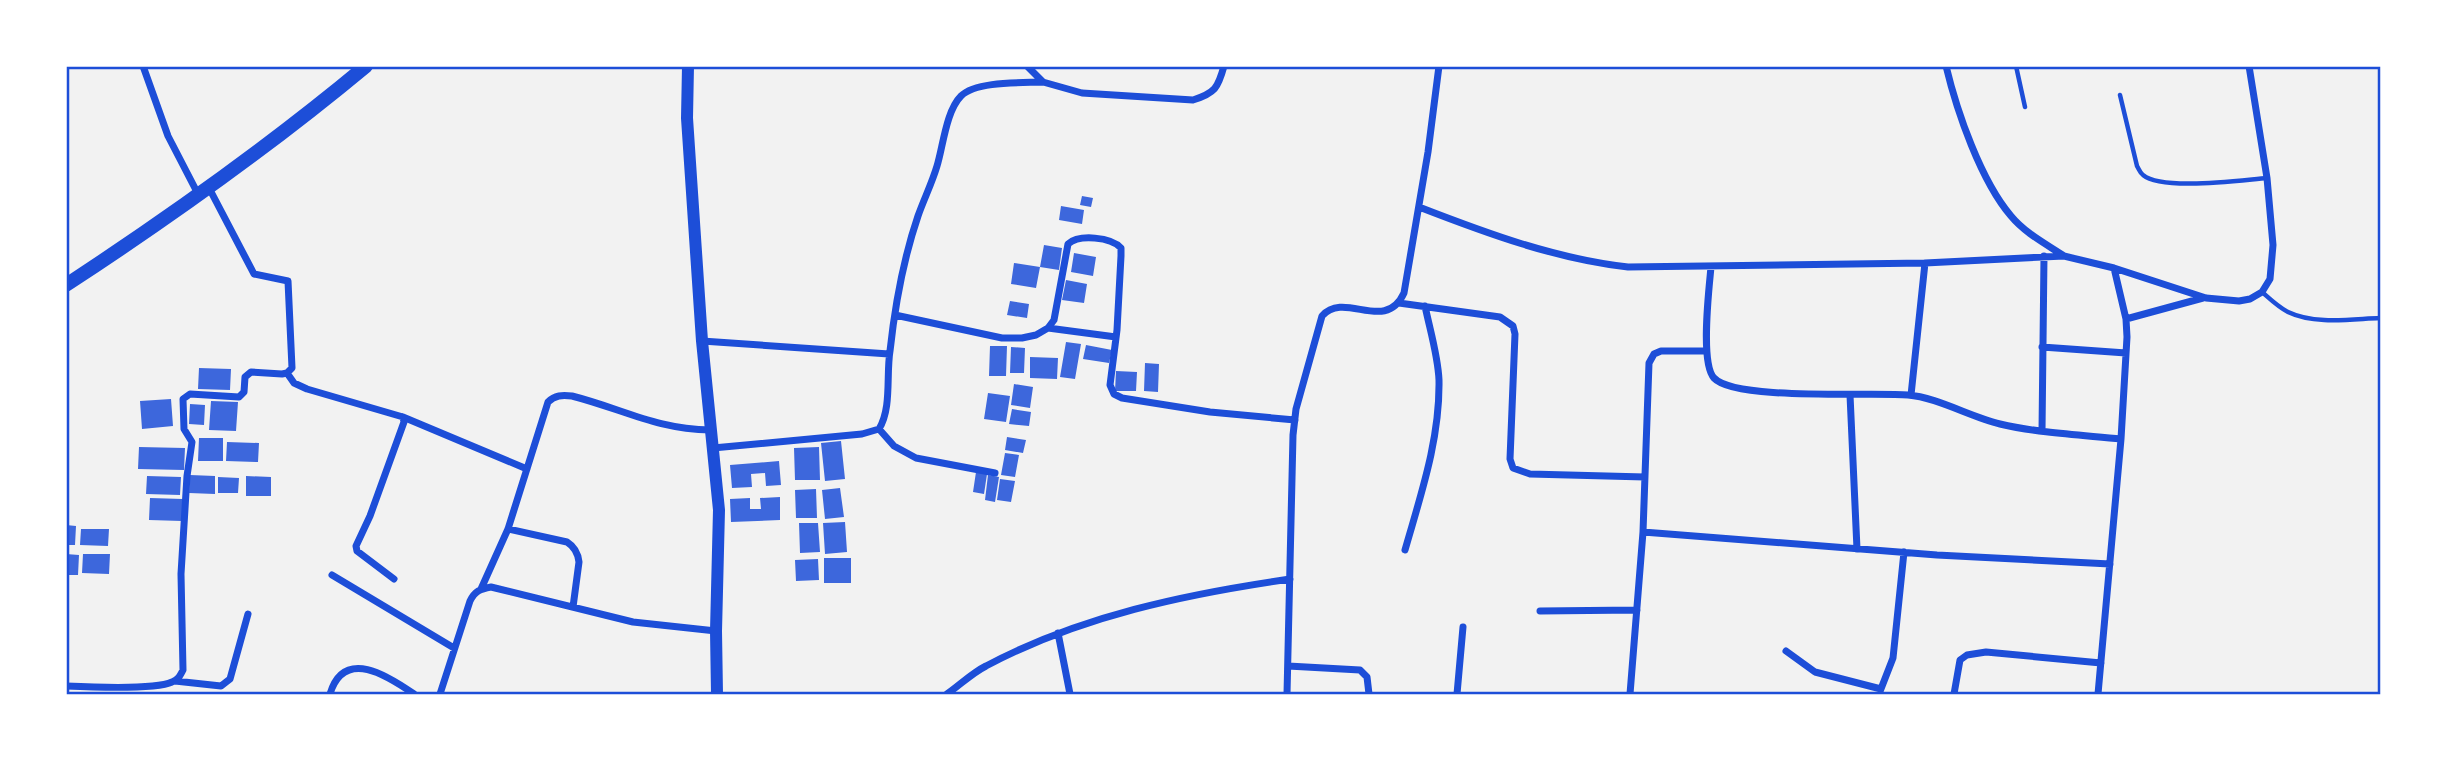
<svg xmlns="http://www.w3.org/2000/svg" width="2447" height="761" font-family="Poppins,sans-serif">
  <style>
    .building { fill: #3d67dc }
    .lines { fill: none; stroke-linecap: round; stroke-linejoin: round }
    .service { stroke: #1d4ed8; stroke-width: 4.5 }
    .minor { stroke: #1d4ed8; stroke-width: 7 }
    .tertiary { stroke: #1d4ed8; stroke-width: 12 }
    .secondary { stroke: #1d4ed8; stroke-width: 14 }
    .neatline { fill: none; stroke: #1d4ed8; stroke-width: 2.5 }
  </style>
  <rect width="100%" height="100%" fill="#f2f2f2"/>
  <!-- building -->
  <path class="building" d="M1082,196L1093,198L1091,207L1080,205Z
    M1061,206L1084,210L1082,224L1059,220Z
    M1044,245L1062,248L1059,270L1040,267Z
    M1074,253L1096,257L1093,276L1071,272Z
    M1014,263L1040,267L1036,288L1011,284Z
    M1066,280L1087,284L1084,303L1062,300Z
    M1010,301L1029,304L1027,318L1007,315Z
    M1066,342L1081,344L1075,379L1060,377Z
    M1086,345L1112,350L1109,363L1083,359Z
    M990,346H1007L1006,376H989Z
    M1011,347L1025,348L1024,373H1010Z
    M1030,357L1058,358L1057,379L1030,378Z
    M1145,363L1159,364L1158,392L1144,391Z
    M199,368L231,369L230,390L198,389Z
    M1116,371L1137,372L1136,391H1115Z
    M1014,384L1033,387L1030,408L1011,405Z
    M988,393L1010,396L1006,422L984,419Z
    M171,399L173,426L142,429L140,401Z
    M211,401L238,402L236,431L209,430Z
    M190,404L205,405L204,425L189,424Z
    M1012,409L1031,412L1029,426L1009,424Z
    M1007,437L1026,440L1023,453L1005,450Z
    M199,438H223V461H198Z
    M841,441L845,479L825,481L821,443Z
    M227,442L259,443L258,462L226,461Z
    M139,447L185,448L184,470L138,469Z
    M819,447L820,480H795L794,448Z
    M1005,453L1019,455L1015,477L1001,475Z
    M779,461L781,485L766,486L765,473L751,474L752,487L732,488L730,465Z
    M976,472L987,474L984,494L973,492Z
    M190,475L215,476V494L189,493Z
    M988,475L999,477L995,502L985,500Z
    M147,476L181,477L180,495L146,494Z
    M246,476L271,477V496H246Z
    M218,477L239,478L238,493H218Z
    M1000,479L1015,481L1011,502L997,500Z
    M840,488L844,517L825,519L822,490Z
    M816,489L817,518H796L795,490Z
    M780,497V520L731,522L730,499L750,498V509H761L760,498Z
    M150,498L183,499L182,521L149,520Z
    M845,522L847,552L825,554L823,523Z
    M799,523H818L820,552L800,553Z
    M66,525L76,526L75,545H66Z
    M81,529H109L108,546L80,545Z
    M66,554L79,555L78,575H66Z
    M83,554H110L109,574L82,573Z
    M824,558H851V583H824Z
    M818,559L819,580L796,581L795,560Z"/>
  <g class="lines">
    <!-- service -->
    <path class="service" d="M2016,66L2025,107
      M2120,95L2137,166C2139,169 2140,173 2143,175C2162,191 2241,180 2267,178
      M2262,292C2270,299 2278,307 2288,312C2315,325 2352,319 2380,318"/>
    <!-- minor -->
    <path class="minor" d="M143,66L168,136L198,194
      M1027,66L1043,82L1082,93L1193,100C1215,93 1218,88 1224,66
      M1946,66C1957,112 1981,181 2011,216C2025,233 2046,244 2064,256
      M1419,207C1486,233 1556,259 1628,267L1925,263L2064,256L2114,268L2206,298L2239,301L2250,299L2262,292L2270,279L2273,245L2267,178L2249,66
      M1711,267C1709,289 1700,363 1714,378C1735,401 1873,392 1908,395C1936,397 1971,417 2000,424C2039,433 2081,435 2121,439
      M1399,303L1500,317L1513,326L1515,334L1510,459L1513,468L1530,474L1645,477
      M895,315L1002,338H1022L1036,335L1048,328L1054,320L1068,244C1079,234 1111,237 1121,248V256L1117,330L1110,385L1114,394L1122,398L1210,412L1295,420
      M2126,319L2203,298
      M1048,328L1116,337
      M702,341L889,354
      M2042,347L2126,353
      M287,373L294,383L307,389L403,417L404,422L370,516L356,546L357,551L394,579
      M1850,395L1857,549
      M1911,395L1925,263
      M403,417L527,469
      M879,429L894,446L916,458L995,473
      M2042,431L2044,256
      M713,448L862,434L879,429C892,408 886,375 890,351C895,305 903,260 918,216C924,199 932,183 937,166C943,147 946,111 961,96C976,81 1022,83 1043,82
      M508,529L567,542C575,547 578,553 579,562L573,607
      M1643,532L1937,555L2110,564
      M1405,550C1421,494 1440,439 1439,380C1438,356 1430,330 1425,306
      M332,575L454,648
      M481,589L508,529L548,402C555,395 562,395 572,396C623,409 655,429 711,430
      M1540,611L1637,610
      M1058,633L1070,694
      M1786,651L1815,672L1881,689
      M1288,666L1360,670L1367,677L1369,694
      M175,681L221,686L230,679L248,614
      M66,686C88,687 155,690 172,682C178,680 180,676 183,670L181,574L187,476L192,442L184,429L183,399L190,394L239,397L244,392L245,377L251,372L282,374L287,373L292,368L288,281L254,274L208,186
      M330,694C344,647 388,676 414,694
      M440,694L470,601C475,591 480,589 491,587L633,622L716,631
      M947,694C960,685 972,673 986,666C1080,616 1186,594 1290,579
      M1287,694L1293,435L1296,409L1322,316C1345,290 1385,334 1404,293L1428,152L1439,66
      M1457,694L1463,627
      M1630,694L1643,532L1649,363L1654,354L1661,351H1706
      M1879,694L1893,658L1904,552
      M1954,694L1960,660L1967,655L1986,652L2101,663
      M2098,694L2121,439L2127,337L2126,319L2114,268"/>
    <!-- tertiary -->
    <path class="tertiary" d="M688,66L687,118L702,341L719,510L716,631L717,694"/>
    <!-- secondary -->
    <path class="secondary" d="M66,285C170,217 271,145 366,66"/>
  </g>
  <!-- border -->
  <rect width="2447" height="761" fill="none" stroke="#ffffff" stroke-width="136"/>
  <rect x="68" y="68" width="2311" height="625" class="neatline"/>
</svg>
